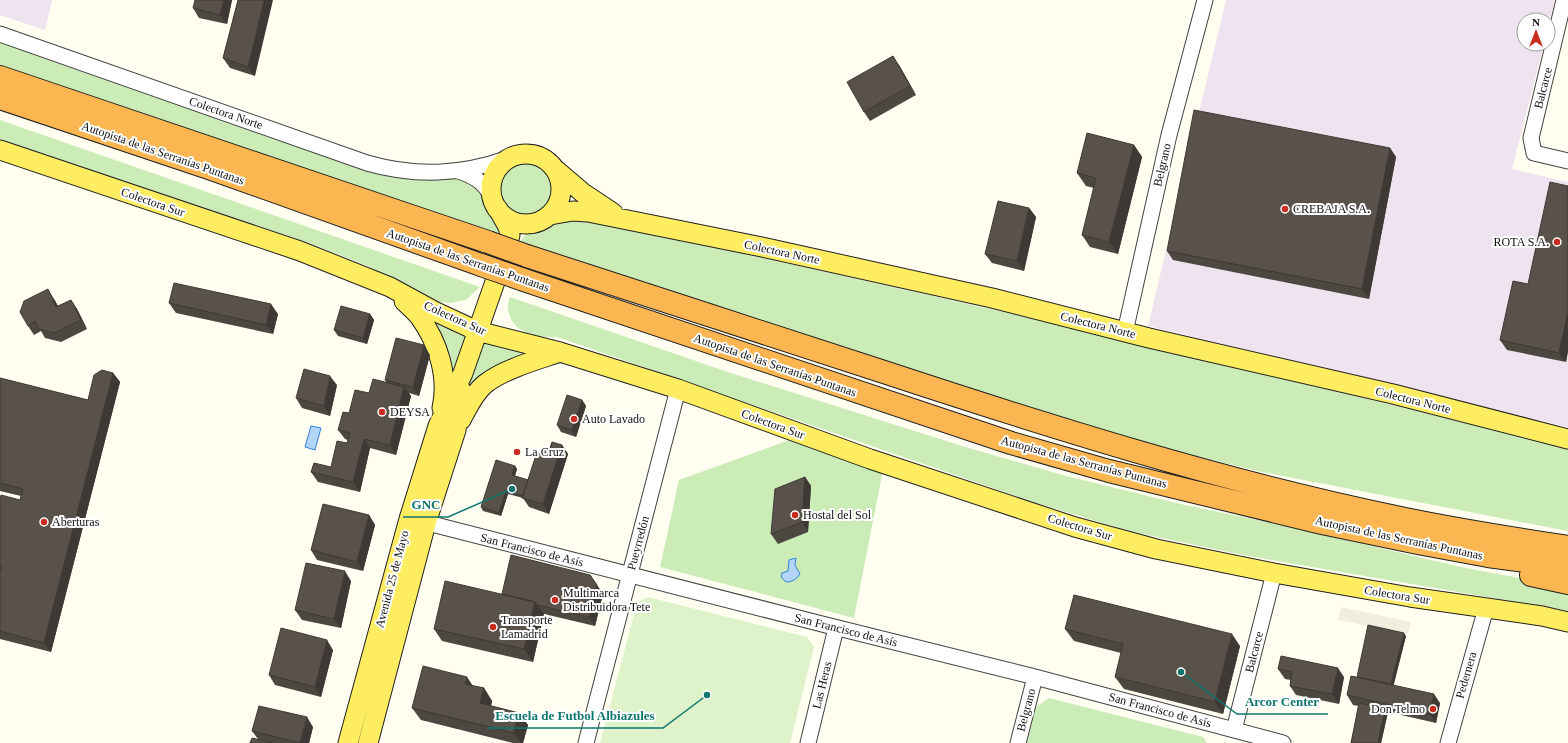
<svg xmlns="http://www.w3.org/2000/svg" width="1568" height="743" font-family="'Times New Roman',serif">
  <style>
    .industrial { fill: #eee3ee }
    .green { fill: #ccecb7 }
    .pitch { fill: #dff3ca }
    .plaza { fill: #f0eede }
    .water { fill: #b2d5fa; stroke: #3480d5 }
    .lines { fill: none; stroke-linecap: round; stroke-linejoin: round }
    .minor-casing { stroke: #424242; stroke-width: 17 }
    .major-casing { stroke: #202020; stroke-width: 21 }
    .highway-casing { stroke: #202020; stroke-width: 24 }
    .minor { stroke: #fff; stroke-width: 15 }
    .major { stroke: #ffed61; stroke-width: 19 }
    .highway { stroke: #fcb651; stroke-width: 22 }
    .highway-bridge-casing { stroke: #202020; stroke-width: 24; stroke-linecap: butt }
    .highway-bridge { stroke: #fcb651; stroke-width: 22 }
    .wall { fill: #4c4740 }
    .shaded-wall { fill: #3e3934 }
    .building { fill: #58524a; stroke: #3e3934 }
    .poi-dot { fill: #c82c1e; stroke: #fff; stroke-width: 1.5 }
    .labels { text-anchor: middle; stroke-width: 4; stroke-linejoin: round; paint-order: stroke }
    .street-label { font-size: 12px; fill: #0f0f0f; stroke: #fff }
    .poi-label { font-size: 12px; fill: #0f0f0f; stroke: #fff; text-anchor: start }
    .leader { fill: none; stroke: #0f766e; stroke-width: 1.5 }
    .callout-dot { fill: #0f766e; stroke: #fff; stroke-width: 1.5 }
    .callout-label { font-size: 13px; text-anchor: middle; font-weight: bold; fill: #0f766e; stroke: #fff; stroke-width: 4; stroke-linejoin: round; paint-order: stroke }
  </style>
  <rect width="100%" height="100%" fill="#fffef1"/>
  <!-- industrial -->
  <path class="industrial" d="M0,0H52L45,30L0,15Z
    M1226,0H1555L1548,28V20H1524V44H1544L1512,169L1568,182V427L1148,326Z"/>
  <!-- green -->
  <path class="green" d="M0,42L391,174C419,175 463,170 483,192C487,197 489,204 492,209C497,220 500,226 497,238L0,67Z
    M0,120L480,287L467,299L452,303L438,302L426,298L368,266L304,241L0,140Z
    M499 188a28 28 0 1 1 56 0a28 28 0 1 1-56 0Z
    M567,216L674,238L1101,334L1568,448V531L1262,472L1117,437L518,245C529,226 547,222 567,216Z
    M510,297L728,372L962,446L1066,476L1185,505L1286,526L1461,567L1568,587V613L1493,598L1248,556L1133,532L1036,503L557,337C549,337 541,337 534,335C516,331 503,316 510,297Z
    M430,319L469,335L455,379L449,353Z
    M484,338L538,350L509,359L492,368L468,387Z
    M792,439L883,470L854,618L660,567L679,480Z
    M1049,698L1203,737L1207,743H1026L1035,708Z"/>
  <!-- pitch -->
  <path class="pitch" d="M648,597L807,637L814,647L790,743H600L637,603Z"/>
  <!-- plaza -->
  <path class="plaza" d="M1341,607L1411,622L1408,634L1338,620Z"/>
  <!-- water -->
  <path class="water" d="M311,426L321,428L315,450L305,447Z
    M796,558L795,565L800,574C797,579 792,582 786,582L781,577L782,573L788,571L789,560Z"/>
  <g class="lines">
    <defs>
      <path id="minor" d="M1564,0L1531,138L1534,153L1568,161
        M0,34L367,163C416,177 461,175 509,158
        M458,171C474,176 484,182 492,197
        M1125,332L1169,135L1205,0
        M416,520L822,624L1035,677L1283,743
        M1234,730L1274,573
        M586,743L678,389
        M808,743L836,628
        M1018,743L1035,677
        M1448,743L1486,608"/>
      <path id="major" d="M0,150L300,251L390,287L434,311L477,331L560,352L678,389L870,459L1075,527L1156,549L1274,573L1410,597L1542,616L1568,622
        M491 189a35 35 0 1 1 70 0a35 35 0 1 1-70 0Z
        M556,170L583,193L613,213
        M550,215L573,211L588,212L762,247L992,298L1149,338L1393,394L1568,439
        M404,301C409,306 415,311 419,316C438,342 449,376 442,408
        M461,420C468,407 474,393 485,384C504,369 537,360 560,352
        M348,743L409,519L438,426L463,373L503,259L510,235L508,227L498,209
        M368,743L426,523L456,430L461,390"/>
      <path id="highway" d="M0,77L488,242
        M0,98L209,168L481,265
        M527,256C646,295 765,333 884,372C1051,427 1219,480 1391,516C1450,529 1509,538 1568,547
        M521,279L1011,443L1109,471L1322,523L1418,543L1488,556L1568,567
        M1531,575L1568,583"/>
    </defs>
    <!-- minor casing -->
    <use href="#minor" class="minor-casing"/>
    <!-- major casing -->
    <use href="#major" class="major-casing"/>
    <!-- highway casing -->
    <use href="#highway" class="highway-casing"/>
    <!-- minor -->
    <use href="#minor" class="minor"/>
    <!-- major -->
    <use href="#major" class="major"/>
    <!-- highway -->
    <use href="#highway" class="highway"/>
    <defs>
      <path id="highway-bridge" d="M488,242L527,256
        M481,265L521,279"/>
    </defs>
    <!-- highway-bridge casing -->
    <use href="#highway-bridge" class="highway-bridge-casing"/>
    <!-- highway-bridge -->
    <use href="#highway-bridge" class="highway-bridge"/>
  </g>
  <!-- wall -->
  <path class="wall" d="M232,0L227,24L199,18L193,8Z
    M238,0L255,76L230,68L223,58Z
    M899,65L916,95L870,121L864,112Z
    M1134,145L1142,157L1118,254L1090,247L1082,235L1094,188L1086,186L1077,173Z
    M1390,148L1396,157L1369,299L1173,260L1167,251Z
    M1568,186V351L1566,362L1507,350L1500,340L1528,284Z
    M1029,208L1036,217L1024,271L992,263L985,254Z
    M54,299L58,306L71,300L77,309L87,329L61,342L45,338L41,331L34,335L28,326Z
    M169,303L278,314L273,334L176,313Z
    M370,314L374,320L367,344L338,336L334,330Z
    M430,355L419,396L409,393L411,396L396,455L370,448L360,492L318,482L311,472L331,467L347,443L348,440L345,439L338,430L349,413L369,393L387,383L385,380Z
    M113,373L120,382L51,652L0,639V575L1,573L0,572V500H20L21,496L0,491V378L88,400Z
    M337,385L330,416L302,408L296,398Z
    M582,400L586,406L576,437L561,432L557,425Z
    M562,445L568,454L549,514L529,507L523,498L508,494L501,516L483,511L481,507L515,466L517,469L515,476L528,480Z
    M805,477L811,486L808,532L778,544L771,534Z
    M369,515L375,525L363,571L317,560L311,550Z
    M590,575L603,594L595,626L544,614L533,662L442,641L434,629L502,594Z
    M351,581L341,628L302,620L295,610Z
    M1065,629L1240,646L1223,714L1124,689L1115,677L1121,653L1074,641Z
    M1406,636L1393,685L1440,703L1436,723L1388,712L1381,743H1351L1359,706L1353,705L1347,695L1357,677Z
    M333,650L321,697L275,685L269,675Z
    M1278,669L1344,677L1339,704L1296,695L1290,686L1291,680L1285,679Z
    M472,686L484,688L492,701L491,706L519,713L528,725L523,743H513L421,720L412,708Z
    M313,727L309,743H250L258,739L252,731Z"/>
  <!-- shaded-wall -->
  <path class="shaded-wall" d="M224,0H232L227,24L220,15Z
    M264,0H273L255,76L248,67Z
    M893,56L899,65L916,95L910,86Z
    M1134,145L1142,157L1118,254L1109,242Z
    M1390,148L1396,157L1369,299L1362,289Z
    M1029,208L1036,217L1024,271L1017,261Z
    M48,289L54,299L63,316L56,307Z
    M71,300L77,309L87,329L81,320Z
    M271,304L278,314L273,334L266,325Z
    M1568,312V351L1566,362L1559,353Z
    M370,314L374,320L367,344L363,338Z
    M424,345L430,355L419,396L413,387Z
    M113,373L120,382L51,652L44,643Z
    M330,376L337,385L330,416L324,406Z
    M404,387L411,396L396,455L390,445Z
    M582,400L586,406L576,437L572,430Z
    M364,439L370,448L360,492L353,482Z
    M562,445L568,454L549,514L543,504Z
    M515,466L517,469L514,478L512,475Z
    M805,477L811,486L808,532L802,522Z
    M506,491L508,494L501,516L499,513Z
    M369,515L375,525L363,571L357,562Z
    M345,571L351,581L341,628L334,619Z
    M590,575L603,594L595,626L589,617Z
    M535,602L544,614L533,662L524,649Z
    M1404,633L1406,636L1392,692L1389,689Z
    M1232,634L1240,646L1223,714L1215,702Z
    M327,640L333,650L321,697L315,687Z
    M1338,668L1344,677L1339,704L1332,694Z
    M467,677L475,689L465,684Z
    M484,688L492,701L489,716L480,703Z
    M1434,694L1440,703L1436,723L1429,714Z
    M1385,709L1388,712L1381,743H1378Z
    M519,713L528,725L523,743H521L514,733Z
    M307,717L313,727L309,743H300Z"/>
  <!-- building -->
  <path class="building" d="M195,0H224L220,15L193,8Z
    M238,0H264L248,67L223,58Z
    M893,56L910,86L864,112L847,82Z
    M1194,110L1390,148L1362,289L1167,251Z
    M1087,133L1134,145L1109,242L1082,235L1096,178L1077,173Z
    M1550,182L1568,186V312L1559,353L1500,340L1513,281L1528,284Z
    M998,201L1029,208L1017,261L985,254Z
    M174,283L271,304L266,325L169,303Z
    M48,289L56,307L71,300L81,320L54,333L39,329L35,321L28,326L20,312L24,301Z
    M341,306L370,314L363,338L334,330Z
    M396,338L424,345L413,387L385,380Z
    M304,369L330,376L324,406L296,398Z
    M102,370L113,373L44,643L0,631V575L2,565H0V500L1,495L20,500L23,489L0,483V378L88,400L94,375Z
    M373,379L404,387L390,445L364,439L353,482L311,472L314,463L331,467L337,441L347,443L350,433L338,430L343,412L349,413L355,390L369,393Z
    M567,395L582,400L572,430L557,425Z
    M552,442L562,445L543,504L522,498L536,455L550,448Z
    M496,460L515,466L512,475L528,480L523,496L506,491L499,513L481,507Z
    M805,477L802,522L771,534L775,489Z
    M323,504L369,515L357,562L311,550Z
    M511,555L590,575L597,585L589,617L537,605L535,602L502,594Z
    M306,563L345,571L334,619L295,610Z
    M445,581L535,602L524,649L434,629Z
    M1074,595L1232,634L1215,702L1115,677L1123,644L1065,629Z
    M1368,625L1404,633L1391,684L1357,677Z
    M281,628L327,640L315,687L269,675Z
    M1281,656L1338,668L1332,694L1290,686L1292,672L1278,669Z
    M423,666L467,677L465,684L484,688L480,703L519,713L514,733L412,708Z
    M1351,676L1434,694L1429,714L1347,695Z
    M1359,703L1385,709L1378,743H1351Z
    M259,706L307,717L300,743L252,731Z
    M252,738L273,743H250Z"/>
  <!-- markers -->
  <g class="poi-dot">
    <circle cx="1285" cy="209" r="4"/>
    <circle cx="1557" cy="242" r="4"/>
    <circle cx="382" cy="412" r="4"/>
    <circle cx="574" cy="419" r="4"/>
    <circle cx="517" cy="452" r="4"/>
    <circle cx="795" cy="515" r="4"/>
    <circle cx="44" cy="522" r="4"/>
    <circle cx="555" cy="600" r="4"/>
    <circle cx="493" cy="627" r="4"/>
    <circle cx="1433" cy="709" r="4"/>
  </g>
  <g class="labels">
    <!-- street labels -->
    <g class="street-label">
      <text transform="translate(1543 88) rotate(-76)" y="4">Balcarce</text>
      <text transform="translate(226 113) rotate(19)" y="4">Colectora Norte</text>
      <text transform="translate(163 153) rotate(19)" y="4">Autopista de las Serranías Puntanas</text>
      <text transform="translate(1162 165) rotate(-77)" y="4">Belgrano</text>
      <text transform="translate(153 202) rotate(19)" y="4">Colectora Sur</text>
      <text transform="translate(782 252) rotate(12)" y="4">Colectora Norte</text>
      <text transform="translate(468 260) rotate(19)" y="4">Autopista de las Serranías Puntanas</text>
      <text transform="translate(455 318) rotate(24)" y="4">Colectora Sur</text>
      <text transform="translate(1098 325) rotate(14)" y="4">Colectora Norte</text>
      <text transform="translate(775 365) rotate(19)" y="4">Autopista de las Serranías Puntanas</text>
      <text transform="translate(1413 400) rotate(14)" y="4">Colectora Norte</text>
      <text transform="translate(773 424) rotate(20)" y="4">Colectora Sur</text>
      <text transform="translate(1084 462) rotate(15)" y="4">Autopista de las Serranías Puntanas</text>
      <text transform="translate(1080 527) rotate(17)" y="4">Colectora Sur</text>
      <text transform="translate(1399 538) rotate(12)" y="4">Autopista de las Serranías Puntanas</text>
      <text transform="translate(638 543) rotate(-75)" y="4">Pueyrredón</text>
      <text transform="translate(532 550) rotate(14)" y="4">San Francisco de Asís</text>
      <text transform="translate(392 579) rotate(-75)" y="4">Avenida 25 de Mayo</text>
      <text transform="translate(1397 595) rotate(9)" y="4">Colectora Sur</text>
      <text transform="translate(846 630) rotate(14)" y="4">San Francisco de Asís</text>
      <text transform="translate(1254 652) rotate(-76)" y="4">Balcarce</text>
      <text transform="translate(1466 675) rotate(-74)" y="4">Pedernera</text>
      <text transform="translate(822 685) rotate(-76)" y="4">Las Heras</text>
      <text transform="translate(1026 710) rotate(-75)" y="4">Belgrano</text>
      <text transform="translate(1160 710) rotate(15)" y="4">San Francisco de Asís</text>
    </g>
    <!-- poi labels -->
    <g class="poi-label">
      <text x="1293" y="213">CREBAJA S.A.</text>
      <text x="1549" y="246" text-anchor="end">ROTA S.A.</text>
      <text x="390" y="416">DEYSA</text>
      <text x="582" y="423">Auto Lavado</text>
      <text x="525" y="456">La Cruz</text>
      <text x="803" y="519">Hostal del Sol</text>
      <text x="52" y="526">Aberturas</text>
      <text x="563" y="597">Multimarca<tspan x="563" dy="14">Distribuidora Tete</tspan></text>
      <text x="501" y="624">Transporte<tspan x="501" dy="14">Lamadrid</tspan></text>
      <text x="1425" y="713" text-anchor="end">Don Telmo</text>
    </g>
  </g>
  <!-- callouts -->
  <path class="leader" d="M512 489L448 517H403M1181 672L1237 714H1328M707 695L663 728H487"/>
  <g class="callout-dot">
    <circle cx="512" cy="489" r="4"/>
    <circle cx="1181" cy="672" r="4"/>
    <circle cx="707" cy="695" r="4"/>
  </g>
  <g class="callout-label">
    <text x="426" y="509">GNC</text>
    <text x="1282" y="706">Arcor Center</text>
    <text x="575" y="720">Escuela de Futbol Albiazules</text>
  </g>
  <!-- north arrow -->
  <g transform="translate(1536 32)"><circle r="19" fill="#ffffff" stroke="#9f9f9f"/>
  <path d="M0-3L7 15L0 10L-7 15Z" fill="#c82c1e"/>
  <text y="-6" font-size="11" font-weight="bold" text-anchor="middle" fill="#0f0f0f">N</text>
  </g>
</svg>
